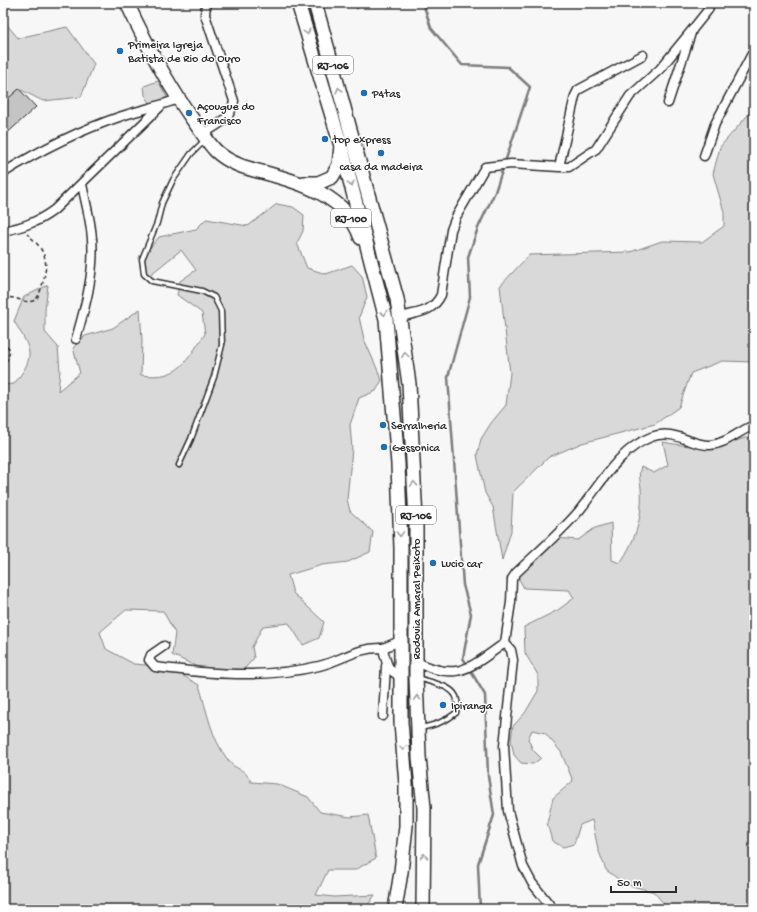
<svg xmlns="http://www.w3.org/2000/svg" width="757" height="912" font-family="'Gochi Hand',sans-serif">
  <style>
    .green { fill: #d9d9d9; stroke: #828282 }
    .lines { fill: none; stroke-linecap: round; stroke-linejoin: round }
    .stream { stroke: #7b7b7b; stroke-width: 2.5 }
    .building { fill: #c4c4c4; stroke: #2b2b2b }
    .service-casing { stroke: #2b2b2b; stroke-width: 7 }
    .minor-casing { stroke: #2b2b2b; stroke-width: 11 }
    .primary-casing { stroke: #2b2b2b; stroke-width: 16 }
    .trunk-casing { stroke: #2b2b2b; stroke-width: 16 }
    .path { stroke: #2b2b2b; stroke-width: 1.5; stroke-dasharray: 4 3; stroke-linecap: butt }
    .service { stroke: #fff; stroke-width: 4 }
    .minor { stroke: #fff; stroke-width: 8 }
    .primary { stroke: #fff; stroke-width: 13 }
    .trunk { stroke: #fff; stroke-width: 13 }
    .oneway { stroke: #a0a0a0 }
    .poi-dot { fill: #1f6fb2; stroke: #fff; stroke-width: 1.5 }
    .labels { text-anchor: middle; stroke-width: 3; stroke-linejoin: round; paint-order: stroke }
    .shield { fill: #fff; stroke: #6b6b6b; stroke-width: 1 }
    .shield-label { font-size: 11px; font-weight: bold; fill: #2b2b2b }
    .poi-label { font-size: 12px; fill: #2b2b2b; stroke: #fff; text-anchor: start }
    .street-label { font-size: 12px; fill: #2b2b2b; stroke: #fff }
  </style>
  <rect width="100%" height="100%" fill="#f7f7f7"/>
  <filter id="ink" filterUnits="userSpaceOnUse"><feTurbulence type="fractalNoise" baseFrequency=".025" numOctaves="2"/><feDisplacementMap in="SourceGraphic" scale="8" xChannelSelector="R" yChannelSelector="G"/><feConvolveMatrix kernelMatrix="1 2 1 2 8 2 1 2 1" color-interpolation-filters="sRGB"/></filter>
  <g filter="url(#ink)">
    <!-- green -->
    <path class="green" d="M3,20L18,38L67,27L94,64L81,97L43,101L19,89L3,103Z
      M158,81L167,97L151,105L145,95L144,86Z
      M754,108V362L722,361L691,373L679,407L655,424L582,443L549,457L513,492L511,531L502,560L493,507L485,493L477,455L481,439L491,423L506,405L510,373L500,286L529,255L630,252L662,241L702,242L724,226V212L713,174L720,147Z
      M277,204L293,207L304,215L303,231L297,243L307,268L326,274L352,265L362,276L367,297L359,317L364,339L382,380L376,391L359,398L350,425L352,449L347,499L350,511L373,532L370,552L348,562L322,565L288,575L293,593L324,622L319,638L303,645L289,623L263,626L252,647L254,658L236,678L219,677L172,655L175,633L163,611L126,610L100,632L106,649L134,664L168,667L199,685C207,711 211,738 228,760C235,771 244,766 251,782L277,784L308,797L320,812L350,817L368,815L376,858L355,870H328L316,895L334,897L375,895L365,909H3V385L14,384C37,355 31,350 14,321L24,297L48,285L45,310V332L58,347L60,371L58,391L80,373L73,348L85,336L113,328L140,309L142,340L141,375C180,380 185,362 205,334L202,313L177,295L180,281L196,270L181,250L146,278L144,255L159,237L196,229L206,219L248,226Z
      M752,436L754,452V909H668L654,892L625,884L606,870L598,849L592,820L580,825L574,844L563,847L552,841L547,823L553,798L573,781L561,752L545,733L532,730L528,739L533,750L541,758L533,764L521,763L514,755L511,740L513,726L525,713L538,691V675L525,653L524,627L558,610L574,598L569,590L524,588L516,574L556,538L578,540L595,528L611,523L612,560L620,563C636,540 643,516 641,488C640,479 638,475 641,467L654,473L668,465L663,442C699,449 717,447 752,436Z"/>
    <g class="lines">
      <!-- stream -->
      <path class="stream" d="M423,3L431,28L462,65L508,67L530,87L495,192L478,228L468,257L470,297L448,377L463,585L471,614L463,658L485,695L488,776L494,815L478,864L480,909
        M357,8L360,3"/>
    </g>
    <!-- building -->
    <path class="building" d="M19,89L36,107L3,137V103Z"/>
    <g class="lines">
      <defs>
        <path id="service" d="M179,465L191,439L214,377L222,345L221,311L214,297L202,291L152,281L144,274L142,259L157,223L162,203L173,180L191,154L204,141
          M419,678C430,683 455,685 457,700C458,704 457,709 456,713C445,722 434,725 421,728"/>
        <path id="minor" d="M643,55L578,90L575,96L559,167H569L596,149L630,96L660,69L692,30
          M668,103L692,30L708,10L710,3
          M203,134C218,124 230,121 234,101L205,15L206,3
          M704,156L715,124L754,50
          M3,173C40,150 78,131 119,117C138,110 158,107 178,99
          M3,231C23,227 38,222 54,210L161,106
          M401,317C418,312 432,313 441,295L451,230L456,217L485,167L511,164L559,167
          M76,339C85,308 95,272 92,239C91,220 85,201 82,184
          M400,641L383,648C386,662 387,671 401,677
          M164,646L151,655L149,660L155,667C210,674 265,679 319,666C343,660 357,647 383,648
          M415,661C458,683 470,667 505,643
          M383,716L386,666
          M553,909L532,883L523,866L508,811L504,746L513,660L511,650L505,643L511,602L512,579L516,573C537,553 560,533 579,511C600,485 618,450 651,437C674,428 691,446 710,445C726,444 739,431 754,425"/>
        <path id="primary" d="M127,3C147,46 170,89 198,127C203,134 209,144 216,151C229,163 245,168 262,172C301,183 346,195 361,238
          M304,183H318L332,177L339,165L341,146"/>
        <path id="trunk" d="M298,3L341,146L386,319L398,464L401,548V722L406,784V826L401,872L395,909
          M315,3L397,299L409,384L416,520V677L419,757L424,808L423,909"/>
      </defs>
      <!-- service casing -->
      <use href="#service" class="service-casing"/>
      <!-- minor casing -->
      <use href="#minor" class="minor-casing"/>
      <!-- primary casing -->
      <use href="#primary" class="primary-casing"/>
      <!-- trunk casing -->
      <use href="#trunk" class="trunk-casing"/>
      <!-- path -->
      <path class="path" d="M3,299C14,294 22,304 33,301C38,299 39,294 41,289C49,263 48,252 27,234
        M3,340L10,350L8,358L3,366"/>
      <!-- service -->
      <use href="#service" class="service"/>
      <!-- minor -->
      <use href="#minor" class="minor"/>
      <!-- primary -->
      <use href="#primary" class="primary"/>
      <!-- trunk -->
      <use href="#trunk" class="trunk"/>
    </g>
    <!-- one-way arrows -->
    <defs><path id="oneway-chevron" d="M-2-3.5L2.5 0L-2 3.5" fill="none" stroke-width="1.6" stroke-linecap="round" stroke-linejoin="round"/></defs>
    <g class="oneway">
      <use href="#oneway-chevron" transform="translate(307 32) rotate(73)"/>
      <use href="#oneway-chevron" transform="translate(339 90) rotate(-105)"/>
      <use href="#oneway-chevron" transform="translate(351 184) rotate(75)"/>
      <use href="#oneway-chevron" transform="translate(384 313) rotate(77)"/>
      <use href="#oneway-chevron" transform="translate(405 355) rotate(-97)"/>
      <use href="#oneway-chevron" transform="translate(414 484) rotate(-92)"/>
      <use href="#oneway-chevron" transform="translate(400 534) rotate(88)"/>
      <use href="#oneway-chevron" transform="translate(417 698) rotate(-93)"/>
      <use href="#oneway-chevron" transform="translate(403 748) rotate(86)"/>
      <use href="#oneway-chevron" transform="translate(424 856) rotate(-89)"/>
    </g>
  </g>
  <!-- markers -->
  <g class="poi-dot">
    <circle cx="120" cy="51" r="4"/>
    <circle cx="364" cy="93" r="4"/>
    <circle cx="189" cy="113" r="4"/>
    <circle cx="325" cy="139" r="4"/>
    <circle cx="381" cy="153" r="4"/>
    <circle cx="383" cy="425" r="4"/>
    <circle cx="384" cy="447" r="4"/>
    <circle cx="433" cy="563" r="4"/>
    <circle cx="443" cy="705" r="4"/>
  </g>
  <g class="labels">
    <!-- shield labels -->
    <g class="shield">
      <rect x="313" y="56" width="40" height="18" rx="3"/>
      <rect x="331" y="209" width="40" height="18" rx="3"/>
      <rect x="396" y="506" width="40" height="18" rx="3"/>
    </g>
    <g class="shield-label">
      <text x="333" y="69">RJ-106</text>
      <text x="351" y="222">RJ-100</text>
      <text x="416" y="519">RJ-106</text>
    </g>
    <!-- poi labels -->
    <g class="poi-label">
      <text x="128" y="48">Primeira Igreja<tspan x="128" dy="14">Batista de Rio do Ouro</tspan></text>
      <text x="372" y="97">P4tas</text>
      <text x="197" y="110">Açougue do<tspan x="197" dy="14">Francisco</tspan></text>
      <text x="333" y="143">top express</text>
      <text x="381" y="170" text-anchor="middle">casa da madeira</text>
      <text x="391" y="429">Serralheria</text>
      <text x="392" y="451">Gessonica</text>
      <text x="441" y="567">Lucio car</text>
      <text x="451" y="709">Ipiranga</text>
    </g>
    <!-- street labels -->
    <g class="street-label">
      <text transform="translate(416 599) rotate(-90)" y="4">Rodovia Amaral Peixoto</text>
    </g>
  </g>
  <!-- margin -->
  <rect width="757" height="912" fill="none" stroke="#fff" stroke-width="16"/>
  <rect x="8" y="8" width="741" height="896" fill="none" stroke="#2b2b2b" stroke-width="1.5" filter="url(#ink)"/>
  <!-- scale -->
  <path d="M611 886v6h65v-6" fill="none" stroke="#2b2b2b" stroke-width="2"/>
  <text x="617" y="886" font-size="12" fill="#2b2b2b" stroke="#ffffff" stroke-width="3" paint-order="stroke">50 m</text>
</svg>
